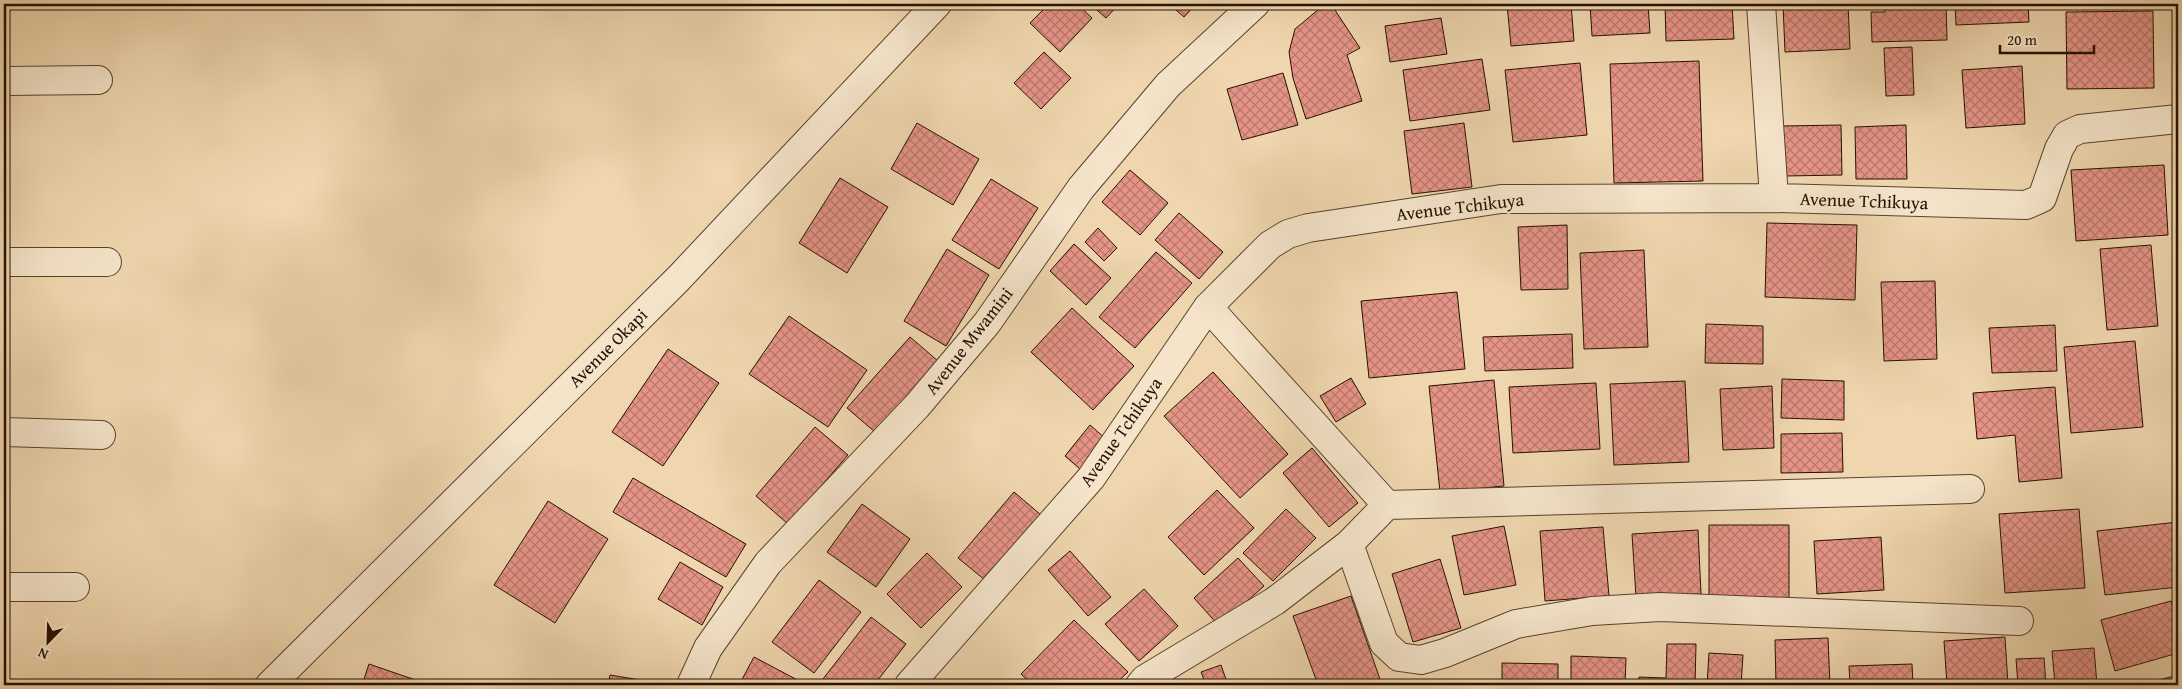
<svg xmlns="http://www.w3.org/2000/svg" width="2182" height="689" font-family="'Gentium Book Plus',serif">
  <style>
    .building { fill: url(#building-cross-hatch); stroke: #251100 }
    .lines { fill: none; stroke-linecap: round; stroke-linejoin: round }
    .minor-casing { stroke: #58422c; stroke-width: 30 }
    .minor { stroke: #f5e4ca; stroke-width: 28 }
    .labels { text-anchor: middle; stroke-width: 4.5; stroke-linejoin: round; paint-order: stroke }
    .street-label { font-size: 18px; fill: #251100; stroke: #f5e4ca }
  </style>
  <defs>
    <pattern id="building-cross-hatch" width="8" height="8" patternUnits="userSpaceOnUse" patternTransform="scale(1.25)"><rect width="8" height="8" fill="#e69487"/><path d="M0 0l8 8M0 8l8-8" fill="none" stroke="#ba776c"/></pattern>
  </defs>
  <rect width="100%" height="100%" fill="#efd6ae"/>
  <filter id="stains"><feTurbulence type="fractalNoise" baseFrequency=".004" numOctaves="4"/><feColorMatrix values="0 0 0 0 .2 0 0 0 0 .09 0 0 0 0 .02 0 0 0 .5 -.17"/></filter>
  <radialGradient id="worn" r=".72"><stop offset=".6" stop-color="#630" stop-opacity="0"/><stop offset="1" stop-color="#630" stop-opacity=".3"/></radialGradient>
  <!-- building -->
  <path class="building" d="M1049,4H1077L1092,18L1060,52L1030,23Z
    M1090,4H1119L1106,18Z
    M1169,4H1196L1184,17Z
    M1325,4H1331L1360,48L1347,55L1362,101L1306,119L1293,78L1289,52L1295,29Z
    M1507,4H1571L1574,41L1511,46Z
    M1590,4H1648L1650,33L1592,36Z
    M1665,4H1732L1734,39L1666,41Z
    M1783,4H1848L1850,49L1785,52Z
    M1885,4H1946L1947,40L1872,42L1871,12H1885Z
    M1955,4H2028L2029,22L1956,25Z
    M2041,4H2105V5H2041Z
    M2153,11L2154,88L2067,89L2066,12Z
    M1441,18L1447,54L1390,62L1385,26Z
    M1912,47L1914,95L1886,96L1884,48Z
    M1044,52L1071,78L1041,109L1014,83Z
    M1482,59L1490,110L1410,121L1403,70Z
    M1699,61L1703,181L1614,183L1610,64Z
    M1580,63L1587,135L1513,142L1505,70Z
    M2022,66L2025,124L1966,128L1962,70Z
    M1283,73L1298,125L1242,140L1227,89Z
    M917,123L979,159L953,205L891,169Z
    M1464,123L1472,187L1412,194L1404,131Z
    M1841,125L1842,175L1785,176L1783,126Z
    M1906,125L1907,179H1856L1855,127Z
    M2164,165L2168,235L2076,241L2071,170Z
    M1130,170L1168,203L1140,235L1102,202Z
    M840,178L888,207L847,273L799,243Z
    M991,179L1038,208L999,269L952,240Z
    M1179,213L1223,252L1199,279L1155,240Z
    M1767,223L1857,225L1855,300L1765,297Z
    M1567,225L1568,289L1521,290L1518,227Z
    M1098,228L1117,248L1104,261L1085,242Z
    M1074,244L1111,278L1086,305L1050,271Z
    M2151,245L2158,326L2107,330L2100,249Z
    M947,249L989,275L946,346L904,321Z
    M1644,250L1648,347L1584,349L1580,253Z
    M1156,252L1192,283L1135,348L1099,317Z
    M1935,281L1937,359L1884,361L1881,282Z
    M1457,292L1465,369L1369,378L1361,301Z
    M1072,308L1134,366L1093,410L1031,352Z
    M789,316L867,370L828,427L749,374Z
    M1706,324L1763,326V364L1705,363Z
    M2055,325L2057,371L1992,373L1989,328Z
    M1572,334L1573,368L1485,371L1483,337Z
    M910,337L938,361L875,432L847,408Z
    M2135,341L2143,427L2071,433L2064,347Z
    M668,349L719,383L663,466L612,432Z
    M1213,372L1288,454L1240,498L1164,416Z
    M1351,378L1366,404L1336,422L1320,396Z
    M1782,379L1844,381V420L1781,418Z
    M1494,380L1504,486L1440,492L1429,386Z
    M1685,381L1689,462L1614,465L1610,384Z
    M1596,383L1600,449L1513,453L1509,387Z
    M1772,386L1774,448L1723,450L1720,389Z
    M2055,387L2062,478L2019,482L2015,435L1977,439L1973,393Z
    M1090,425L1106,439L1080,469L1065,456Z
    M815,427L848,455L788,524L756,496Z
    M1842,433L1843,472L1781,473V434Z
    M1312,448L1358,503L1329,527L1283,473Z
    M633,478L746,544L726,577L613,512Z
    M1217,490L1254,528L1204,575L1168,537Z
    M1014,492L1041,515L985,580L958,558Z
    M548,501L608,539L555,623L494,585Z
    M862,504L910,539L876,587L827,552Z
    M1286,509L1316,538L1273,581L1243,553Z
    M2079,509L2085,588L2005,593L1999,514Z
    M2178,522V587L2105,595L2097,531Z
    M1709,525H1789V599H1709Z
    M1504,526L1516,585L1464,595L1452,536Z
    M1603,527L1609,596L1545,601L1540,531Z
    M1698,530L1701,594L1636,597L1632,534Z
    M1881,537L1884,590L1817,594L1814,541Z
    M1070,551L1111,597L1088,616L1048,570Z
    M927,553L962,587L921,628L887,594Z
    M1238,558L1264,586L1219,626L1194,598Z
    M1440,559L1461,628L1413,642L1392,574Z
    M680,562L723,587L702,625L658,599Z
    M819,580L861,612L814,673L772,642Z
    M1144,589L1178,626L1139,661L1105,624Z
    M1351,596L1382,685H1318L1293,616Z
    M2171,601L2178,627V653L2115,671L2101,620Z
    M871,617L906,644L874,685H832L823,679Z
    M1074,620L1128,672L1114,685H1033L1021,674Z
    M2005,637L2008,685H1947L1944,641Z
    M1828,638L1830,685H1776L1775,640Z
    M1667,644H1696L1695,685H1638L1639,677L1666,678Z
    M2094,648L2097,685H2055L2052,651Z
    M1709,653L1743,655L1741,685H1707Z
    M1571,656L1626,658L1625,685H1571Z
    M754,657L805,684L804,685H739Z
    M2044,658L2046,685H2018L2016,659Z
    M1502,663L1558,664V685H1502Z
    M369,664L430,685H362Z
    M1912,664L1913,685H1850L1849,666Z
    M1221,665L1228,685H1206L1201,672Z
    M610,675L659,683V685H608Z
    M2178,675V685H2139Z
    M494,683L540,684V685H494Z"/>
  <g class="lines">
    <defs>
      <path id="minor" d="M1761,4L1774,198
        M4,81L98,80
        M4,262H107
        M1208,307L1387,505
        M4,432L101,435
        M1349,544L1384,643L1399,657L1421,660L1445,653L1516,624L1592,611L1660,607L2019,621
        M4,587H75
        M270,685L679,278L937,4
        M691,685L708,648L768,563L917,406L987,323L1081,188L1168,85L1255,4
        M909,685L1091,478L1208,307L1270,245L1288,234L1308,228L1501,199L1774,198L2026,205L2042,198L2059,149L2067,135L2080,129L2178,119
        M1140,685L1145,679L1275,601L1349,544L1387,505L1970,489"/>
    </defs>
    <!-- minor casing -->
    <use href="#minor" class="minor-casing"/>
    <!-- minor -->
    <use href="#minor" class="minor"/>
  </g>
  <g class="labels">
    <!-- street labels -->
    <g class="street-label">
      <text transform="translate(1864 201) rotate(2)" y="6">Avenue Tchikuya</text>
      <text transform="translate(1460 207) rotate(-7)" y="6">Avenue Tchikuya</text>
      <text transform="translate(969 341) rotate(-52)" y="6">Avenue Mwamini</text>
      <text transform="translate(608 348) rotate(-45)" y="6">Avenue Okapi</text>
      <text transform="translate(1121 432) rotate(-55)" y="6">Avenue Tchikuya</text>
    </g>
  </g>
  <!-- margin -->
  <rect width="2182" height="689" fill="none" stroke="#efd6ae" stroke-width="20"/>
  <rect x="5" y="5" width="2172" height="679" fill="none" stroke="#251100" stroke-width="2.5"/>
  <rect x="10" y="10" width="2162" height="669" fill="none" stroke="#251100"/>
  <!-- north arrow -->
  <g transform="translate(48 642) rotate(203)" stroke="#f5e4ca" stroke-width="4" paint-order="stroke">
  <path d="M0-4L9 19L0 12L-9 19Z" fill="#251100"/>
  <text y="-8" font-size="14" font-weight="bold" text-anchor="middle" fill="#251100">N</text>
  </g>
  <!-- scale -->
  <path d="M2000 45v8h94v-8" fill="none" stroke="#251100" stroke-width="2.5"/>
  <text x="2007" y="45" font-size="15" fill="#251100" stroke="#f5e4ca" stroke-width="4" paint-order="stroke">20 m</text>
  <rect width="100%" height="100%" filter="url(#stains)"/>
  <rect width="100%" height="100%" fill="url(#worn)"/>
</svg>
